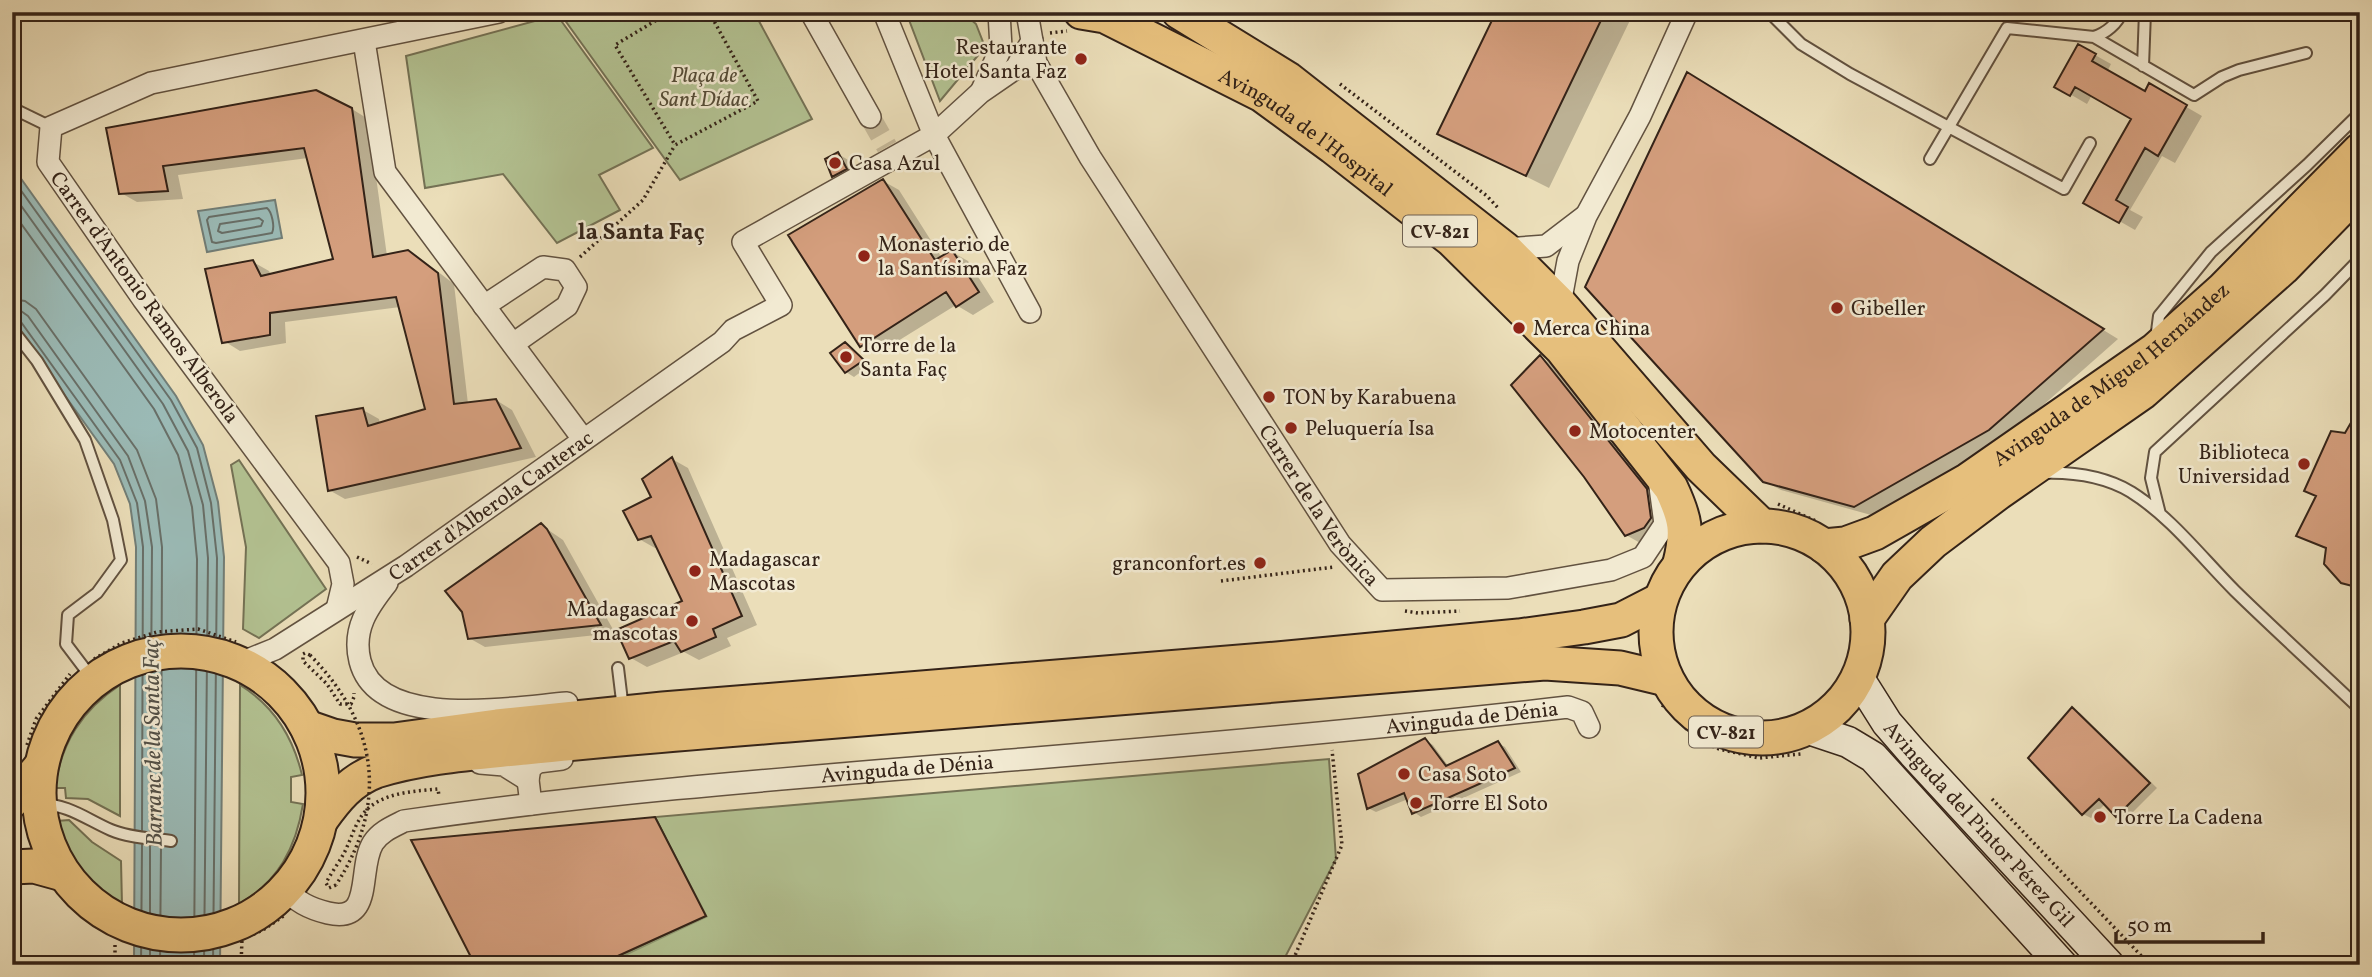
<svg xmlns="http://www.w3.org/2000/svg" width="2372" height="977" font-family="Vollkorn,serif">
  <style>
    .green { fill: #b3c292; stroke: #747255; stroke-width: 2 }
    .water { fill: #9bbbb7; stroke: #727e77; stroke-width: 2 }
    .shadow { fill: #0003 }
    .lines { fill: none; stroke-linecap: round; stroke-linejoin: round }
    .shore { stroke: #686f68; stroke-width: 2 }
    .building { fill: #d49e7d; stroke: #342318; stroke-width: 2 }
    .street-tunnel { stroke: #c6b999; stroke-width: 21; stroke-dasharray: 21 10; stroke-linecap: butt }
    .lane-casing { stroke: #625240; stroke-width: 14 }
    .street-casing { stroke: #625240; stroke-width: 24 }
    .secondary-casing { stroke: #342318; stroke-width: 33 }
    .primary-casing { stroke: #342318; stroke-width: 37 }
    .path { stroke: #342318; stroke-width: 3.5; stroke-dasharray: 2 3.5; stroke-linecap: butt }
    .lane { stroke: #f2ead2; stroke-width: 10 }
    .street { stroke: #f2ead2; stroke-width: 21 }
    .secondary { stroke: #f2ead2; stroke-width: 30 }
    .primary { stroke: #e6bf7c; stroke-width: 33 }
    .path-bridge { stroke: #342318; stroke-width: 3.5; stroke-dasharray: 2 3.5; stroke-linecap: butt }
    .poi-dot { fill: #8f2418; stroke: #f2ead2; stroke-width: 2.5 }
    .labels { text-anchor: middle; stroke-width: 5; stroke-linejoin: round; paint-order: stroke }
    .shield { fill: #f2ead2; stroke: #6d5f50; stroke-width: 2 }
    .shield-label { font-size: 19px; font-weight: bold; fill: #342318 }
    .poi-label { font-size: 21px; fill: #342318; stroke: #f2ead2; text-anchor: start }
    .park-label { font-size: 21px; font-style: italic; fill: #544b36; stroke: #f2ead2 }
    .street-label { font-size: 21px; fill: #342318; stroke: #f2ead2 }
    .neighbourhood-label { font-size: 23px; font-weight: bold; fill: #342318; stroke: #f2ead2 }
    .water-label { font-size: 23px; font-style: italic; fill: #535148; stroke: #f2ead2 }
  </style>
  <rect width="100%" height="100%" fill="#ebdeb9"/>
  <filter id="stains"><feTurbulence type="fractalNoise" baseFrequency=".00286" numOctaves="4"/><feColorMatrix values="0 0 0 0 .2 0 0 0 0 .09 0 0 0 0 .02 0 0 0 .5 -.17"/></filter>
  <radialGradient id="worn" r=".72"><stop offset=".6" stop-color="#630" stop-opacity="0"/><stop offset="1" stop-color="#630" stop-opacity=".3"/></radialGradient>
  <!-- green -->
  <path class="green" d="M559,12H754L812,119L680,180Z
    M906,12H962L976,24L985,47L940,101Z
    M557,15L653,148L599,175L620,210L557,243L503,174L425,188L406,56Z
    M239,460L326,589L259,638L243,629L246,547L231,465Z
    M120,685V816L88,799L66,798L65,788H55C61,743 82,710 120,685Z
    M240,685C274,706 293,737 302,775L291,777V802L303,804C296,848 278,882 239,904Z
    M1329,759L1336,859L1281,965H598L705,916L655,817Z
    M69,820L92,842L121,861L122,905C87,886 67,859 57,821Z"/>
  <!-- water -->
  <path class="water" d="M12,166L176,396L203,445L218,502L224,557L220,965H134L136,547L130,504L114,464L12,322Z
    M275,200L282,238L207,252L198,211Z"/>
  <!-- shadow -->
  <path class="shadow" d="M1498,12H1634L1549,188L1440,133Z
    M2079,46L2111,64L2107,72L2145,94L2150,86L2202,116L2175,163L2162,156L2130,210L2143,217L2135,230L2086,202L2133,119L2092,95L2087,104L2056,86Z
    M1703,83L2118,339L2005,439L1871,515L1781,490L1764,481Z
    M352,109L368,119L387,256L407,251L424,261L454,284L468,404L496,400L512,410L536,457L345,499L329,490L363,410L379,419L380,425L427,411L400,307L285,322L286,343L240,351L224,341L253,262L269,271L271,275L335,260L308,158L178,175L183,199L137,202L121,193L108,129Z
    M838,154L850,161L858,176L845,183L833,176Z
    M883,181L899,190L942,258L952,252L968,261L994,302L973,315L956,305L877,354L861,345Z
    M845,344L870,365L854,377L846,372Z
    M1540,357L1556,366L1662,499L1666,527L1642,544L1626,535Z
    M2360,411V592L2342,582L2328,550L2299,536L2346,435Z
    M672,459L688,468L757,625L727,638L731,646L699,660L684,652L647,667L631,658L684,602L658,547L655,548L639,539L653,498Z
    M541,525L563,540L615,633L485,647L469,638Z
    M2072,709L2080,713L2157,788L2125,820L2106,803L2091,818L2083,814Z
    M1425,740L1433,745L1449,767L1498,743L1505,747L1521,772L1421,817L1414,812L1408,799L1376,812L1368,808Z
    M654,819L658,821L708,917L606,965H477Z"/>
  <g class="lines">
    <!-- shore -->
    <path class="shore" d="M12,178L171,400L197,448L211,503L217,558L213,965
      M12,193L163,404L188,451L203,505L208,558L204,965
      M267,208C272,212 275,227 272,233L216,243L212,242L207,220L209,217Z
      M12,211L154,409L178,455L192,507L197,559L194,965
      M259,218L263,221L261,226L222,233L218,231L220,224Z
      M12,299L25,301L36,309L137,450L156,499L162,547L161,833
      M12,310L21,311L28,316L128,456L145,501L152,547L150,832
      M12,319L21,322L120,460L137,503L143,547L142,830
      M141,965L142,845
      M150,965V846
      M160,965L161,847"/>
  </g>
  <!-- building -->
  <path class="building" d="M1496,12H1605L1526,176L1437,134Z
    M2078,44L2096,54L2092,61L2145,91L2149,83L2187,105L2158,156L2145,148L2116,200L2128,207L2119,223L2083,203L2131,119L2075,87L2070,96L2054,87Z
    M1687,72L2104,329L1989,430L1854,507L1763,482L1585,287Z
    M316,90L352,108L373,257L408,250L438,273L454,404L496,399L521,448L328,491L316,416L363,408L368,426L425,409L396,297L270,313V335L222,343L205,269L253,260L261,276L333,259L304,148L163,166L168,191L119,194L106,128Z
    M838,152L847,169L832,177L825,159Z
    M883,179L935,260L952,250L979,292L956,307L946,292L860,347L788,235Z
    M845,342L864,360L845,373L830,353Z
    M1540,355L1647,489L1651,518L1644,528L1625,536L1584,477L1511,385Z
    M2360,407V588L2341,583L2324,564L2326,548L2296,536L2316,496L2304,491L2331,431L2345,433Z
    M672,457L742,616L713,629L716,637L681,652L674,641L629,659L616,630L682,601L651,536L638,540L623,511L651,497L642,479Z
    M541,523L547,529L601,625L468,639L462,612L445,591Z
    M2072,707L2150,783L2116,817L2099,799L2082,815L2028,758Z
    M1425,738L1446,766L1498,741L1515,768L1412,814L1404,793L1367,809L1358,774Z
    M655,817L706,916L598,965H475L411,840Z"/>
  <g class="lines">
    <!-- street-tunnel -->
    <path class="street-tunnel" d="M870,117L887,147"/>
    <defs>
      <path id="lane" d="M1769,12L1801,44L1850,74L2064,189L2090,143
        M2094,37C2106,33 2117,24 2122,12
        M2143,66L2145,12
        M12,108L51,127
        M1930,159L2007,28L2094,37L2194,95L2222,77L2239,70L2306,53
        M12,329L37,361L85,440L113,520L121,560L97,593L68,615L66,644L94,681
        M2156,339L2159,316L2211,252L2307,165L2360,113
        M2043,473C2073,472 2104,476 2131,492C2171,517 2202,558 2235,591C2276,631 2318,669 2360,709
        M2160,514L2151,478L2155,452L2325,295L2360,259
        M618,668L622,701
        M39,804C68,804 86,819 111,830C130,838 151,838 171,841"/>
      <g id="street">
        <path d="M884,12L934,135L1030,312"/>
        <path d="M812,14L870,117"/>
        <path d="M364,41L385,172L583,439"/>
        <path id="s1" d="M1032,41L1036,63L1090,157L1340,544L1382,590L1508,588L1611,570L1643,557L1665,524L1660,487"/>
        <path d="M982,90L1001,48L999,12"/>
        <path d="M1505,249L1546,246L1584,217"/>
        <path d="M1560,304L1568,261L1586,216L1640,116L1687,12"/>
        <path d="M484,306L543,267L565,270L576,287L567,306L513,344"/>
        <path d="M387,583C368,607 352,629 360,661C378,732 514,707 567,703"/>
        <path d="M337,609L343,584L339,563L143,299L48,162L51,127L151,83L499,12"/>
        <path id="s2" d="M238,664L275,649L406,566L722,342L733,330L781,305L743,242L934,135L981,92L1016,68L1032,41L1027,12"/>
        <path d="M480,763L504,765L528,780"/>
        <path d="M531,804L528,780L530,768L538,762L562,759"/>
        <path id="s3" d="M286,889C296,902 311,909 328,913C375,924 357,869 373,843C380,832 392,827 404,821C609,791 817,776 1024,759C1205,744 1387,728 1568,707L1582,712L1589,727"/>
      </g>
      <g id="secondary">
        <path id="s4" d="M1858,677L1887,723L1913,753L2109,965"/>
        <path d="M1806,728L1848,742L1873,757L2062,965"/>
      </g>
      <g id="primary">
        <path id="s5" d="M1081,12L1105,16L1262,95L1333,147L1452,240L1562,349L1671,488C1685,518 1688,531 1680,563"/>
        <path d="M1179,12L1288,79L1505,249L1560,304L1701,467L1762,526"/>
        <circle cx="1762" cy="632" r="106"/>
        <path id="s6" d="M1824,546L1845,544L1875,533L1968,480L2155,350L2223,289L2360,150"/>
        <path d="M1867,619L1897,576L1933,542L1998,493L2143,392L2283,268L2360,189"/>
        <circle cx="181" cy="793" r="142"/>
        <path d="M307,727L333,736L355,740H394L497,726L663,709L1277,659L1519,636L1584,627L1621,620L1660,600"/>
        <path d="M12,801L41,766"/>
        <path d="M321,820C336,799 351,780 376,771C423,756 476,753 525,748C612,739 700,732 788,725C1040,706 1292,684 1545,663L1620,668L1666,679"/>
        <path d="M12,867L34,866L63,874"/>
      </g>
    </defs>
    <!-- lane casing -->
    <use href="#lane" class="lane-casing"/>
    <!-- street casing -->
    <use href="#street" class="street-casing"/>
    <!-- secondary casing -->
    <use href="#secondary" class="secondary-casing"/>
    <!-- primary casing -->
    <use href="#primary" class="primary-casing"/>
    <!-- path -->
    <path class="path" d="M670,12L615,45L675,145L758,101L709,12
      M1050,33L1067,31
      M1340,84L1487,196L1499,209
      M580,257L643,200L675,145
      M1778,504L1816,521
      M357,557L372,564
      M1221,581L1334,567
      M1405,611L1418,613L1460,611
      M310,655L305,653L303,654V661L327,684L340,704H351L354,697V693
      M94,659L122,643L157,632L198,629L236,642
      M1662,705L1671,712L1697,740L1719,749L1759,758L1801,754
      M27,745L36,719L70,674
      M1992,799L2150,965
      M336,885L329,888L326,883C331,873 338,864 343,855C353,837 356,815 374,804C392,792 417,791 438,789L439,796
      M115,945V965
      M241,965L242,939L263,930L285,915
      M1291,965L1342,845L1332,750"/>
    <!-- lane -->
    <use href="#lane" class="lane"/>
    <!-- street -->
    <use href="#street" class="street"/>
    <!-- secondary -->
    <use href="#secondary" class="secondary"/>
    <!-- primary -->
    <use href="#primary" class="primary"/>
    <!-- path-bridge -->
    <path class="path-bridge" d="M310,655C378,724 389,803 336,885"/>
  </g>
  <!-- markers -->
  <g class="poi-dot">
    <circle cx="1081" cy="59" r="7"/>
    <circle cx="835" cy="163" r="7"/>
    <circle cx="864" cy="256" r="7"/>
    <circle cx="1837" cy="308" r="7"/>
    <circle cx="1519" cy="328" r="7"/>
    <circle cx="846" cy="357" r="7"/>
    <circle cx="1269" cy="397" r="7"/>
    <circle cx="1291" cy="428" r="7"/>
    <circle cx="1575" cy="431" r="7"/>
    <circle cx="2304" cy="464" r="7"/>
    <circle cx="1260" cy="563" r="7"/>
    <circle cx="695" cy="571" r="7"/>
    <circle cx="692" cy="621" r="7"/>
    <circle cx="1404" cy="774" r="7"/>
    <circle cx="1416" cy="803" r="7"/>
    <circle cx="2100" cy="817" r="7"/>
  </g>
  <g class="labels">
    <!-- shield labels -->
    <g class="shield">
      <rect x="1403" y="215.5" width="74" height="31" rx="5"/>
      <rect x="1689" y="716.5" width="74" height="31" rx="5"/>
    </g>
    <g class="shield-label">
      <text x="1440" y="238">CV-821</text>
      <text x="1726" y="739">CV-821</text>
    </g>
    <!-- poi labels -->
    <g class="poi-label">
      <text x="1067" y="54" text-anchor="end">Restaurante<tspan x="1067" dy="24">Hotel Santa Faz</tspan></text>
      <text x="849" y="170">Casa Azul</text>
      <text x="878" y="251">Monasterio de<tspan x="878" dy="24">la Santísima Faz</tspan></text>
      <text x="1851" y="315">Gibeller</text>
      <text x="1533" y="335">Merca China</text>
      <text x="860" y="352">Torre de la<tspan x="860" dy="24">Santa Faç</tspan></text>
      <text x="1283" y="404">TON by Karabuena</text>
      <text x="1305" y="435">Peluquería Isa</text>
      <text x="1589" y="438">Motocenter</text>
      <text x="2290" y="459" text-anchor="end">Biblioteca<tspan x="2290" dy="24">Universidad</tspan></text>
      <text x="709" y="566">Madagascar<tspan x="709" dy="24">Mascotas</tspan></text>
      <text x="1246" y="570" text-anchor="end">granconfort.es</text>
      <text x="678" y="616" text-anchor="end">Madagascar<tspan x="678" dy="24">mascotas</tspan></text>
      <text x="1418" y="781">Casa Soto</text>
      <text x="1430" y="810">Torre El Soto</text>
      <text x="2114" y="824">Torre La Cadena</text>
    </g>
    <!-- park labels -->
    <g class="park-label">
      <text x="704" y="82">Plaça de<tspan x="704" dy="24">Sant Dídac</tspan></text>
    </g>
    <!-- street labels -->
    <g class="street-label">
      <text dy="7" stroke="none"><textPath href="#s5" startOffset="257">Avinguda de l'Hospital</textPath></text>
      <text transform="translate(145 297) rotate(54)" y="7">Carrer d'Antonio Ramos Alberola</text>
      <text dy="7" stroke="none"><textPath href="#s6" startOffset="338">Avinguda de Miguel Hernández</textPath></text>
      <text dy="7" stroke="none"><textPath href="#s2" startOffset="299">Carrer d'Alberola Canterac</textPath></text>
      <text dy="7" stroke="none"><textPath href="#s1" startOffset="548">Carrer de la Verònica</textPath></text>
      <text dy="7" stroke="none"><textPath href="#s3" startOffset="1258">Avinguda de Dénia</textPath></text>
      <text dy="7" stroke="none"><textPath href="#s3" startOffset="691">Avinguda de Dénia</textPath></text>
      <text dy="7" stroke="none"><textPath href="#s4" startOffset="191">Avinguda del Pintor Pérez Gil</textPath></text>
    </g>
    <!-- neighbourhood labels -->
    <g class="neighbourhood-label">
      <text x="641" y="239">la Santa Faç</text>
    </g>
    <!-- water labels -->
    <g class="water-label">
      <text transform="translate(152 743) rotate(-91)" y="8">Barranc de la Santa Faç</text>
    </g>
  </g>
  <!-- margin -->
  <rect width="2372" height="977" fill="none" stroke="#ebdeb9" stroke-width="42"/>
  <rect x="14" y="14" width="2344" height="949" fill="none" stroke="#342318" stroke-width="3.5"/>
  <rect x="21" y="21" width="2330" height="935" fill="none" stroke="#342318" stroke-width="2"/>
  <!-- scale -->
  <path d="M2116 932v10h147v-10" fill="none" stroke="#342318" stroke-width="3.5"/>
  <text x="2127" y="932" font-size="21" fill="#342318" stroke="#f2ead2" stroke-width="5" paint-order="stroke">50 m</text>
  <rect width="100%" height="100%" filter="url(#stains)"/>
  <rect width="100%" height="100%" fill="url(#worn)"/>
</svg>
